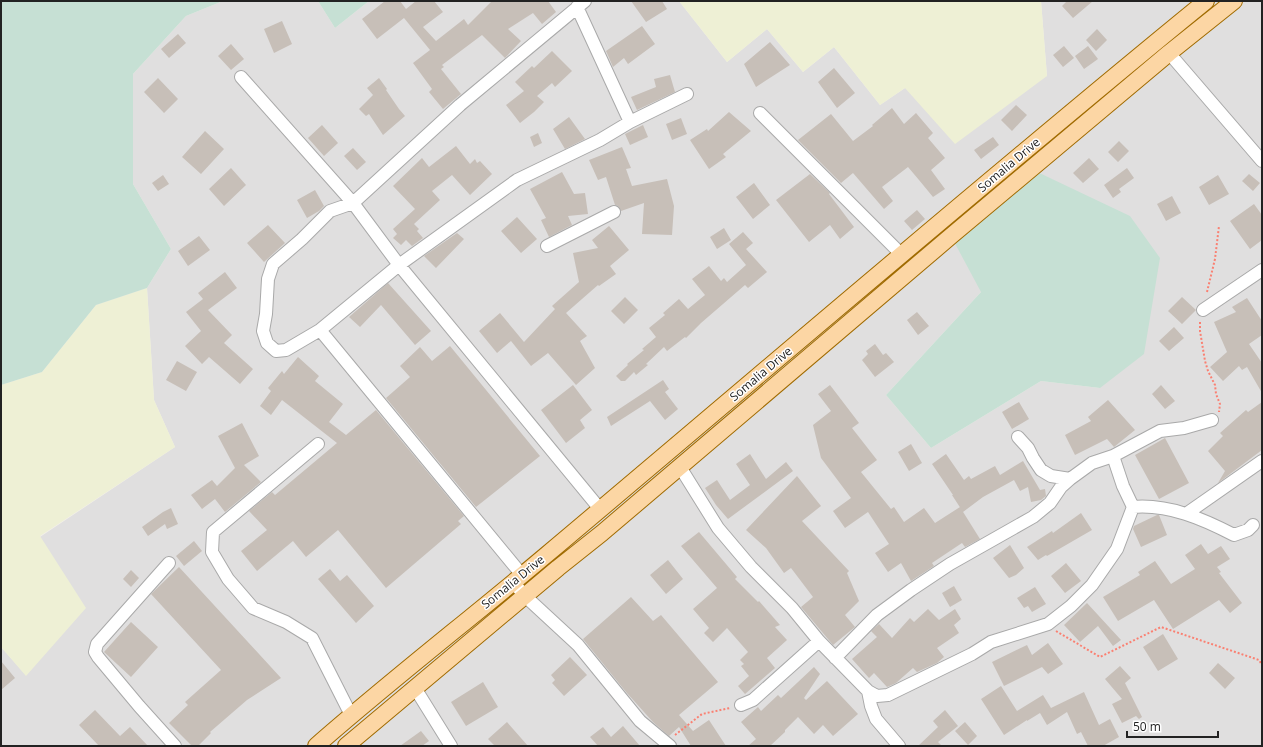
<svg xmlns="http://www.w3.org/2000/svg" width="1263" height="747" font-family="'Open Sans',sans-serif">
  <style>
    .residential { fill: #e0dfdf; fill-rule: evenodd }
    .farmland { fill: #eef0d5 }
    .wetland { fill: #c6e0d4 }
    .building { fill: #c7bfb8 }
    .lines { fill: none; stroke-linecap: round; stroke-linejoin: round }
    .minor-casing { stroke: #a9a9a9; stroke-width: 14 }
    .major-casing { stroke: #a06b00; stroke-width: 18 }
    .path { stroke: #fa8072; stroke-width: 2; stroke-dasharray: 2 2; stroke-linecap: butt }
    .minor { stroke: #fff; stroke-width: 12 }
    .major { stroke: #fcd6a4; stroke-width: 16 }
    .labels { text-anchor: middle; stroke-width: 3; stroke-linejoin: round; paint-order: stroke }
    .street-label { font-size: 12px; fill: #222; stroke: #fff }
  </style>
  <rect width="100%" height="100%" fill="#f2efe9"/>
  <!-- residential -->
  <path class="residential" d="M223,1H318L335,28L369,1H679L727,62L767,29L803,72L834,47L880,105L905,88L1047,76L1041,1H1262V746H1V647L26,675L40,537L175,447L154,400L147,288L171,249L133,184V74L186,16ZM981,292L1100,388L1041,381L931,448L886,395Z"/>
  <!-- farmland -->
  <path class="farmland" d="M679,1H1041L1047,76L955,144L905,88L880,105L834,47L803,72L767,29L727,62Z
    M147,288L154,400L175,447L40,536L86,608L26,676L1,647V385L42,372L96,305Z"/>
  <!-- wetland -->
  <path class="wetland" d="M1,1H223L186,16L133,74V184L171,249L147,288L96,305L42,372L1,385Z
    M318,1H369L335,28Z
    M1031,169L1130,216L1160,258L1144,354L1100,388L1041,381L931,448L886,395L981,292L951,236Z"/>
  <!-- building -->
  <path class="building" d="M385,1H400L406,9L416,1H434L443,12L423,27L436,41L464,19L468,25L492,1H548L556,12L542,24L533,13L508,29L521,41L505,58L482,35L442,65L444,67L441,69L461,94L443,109L429,92L432,89L413,63L430,50L404,18L377,39L362,19Z
    M631,1H662L667,9L646,22Z
    M1067,1H1093L1073,18L1062,6Z
    M282,21L292,44L274,53L264,29Z
    M642,26L655,44L628,64L624,58L613,67L606,51Z
    M1097,29L1107,40L1096,51L1086,40Z
    M178,34L186,43L169,58L161,49Z
    M770,42L790,65L756,87L744,64Z
    M231,44L244,59L231,70L218,56Z
    M1064,46L1074,58L1063,67L1053,55Z
    M1088,46L1098,59L1084,69L1075,56Z
    M552,51L572,71L555,87L552,83L537,96L544,102L534,112L520,123L506,105L524,91L515,82L532,66L534,68Z
    M834,68L855,93L837,108L818,82Z
    M670,75L675,92L637,110L631,97L656,87L654,79Z
    M158,78L178,99L164,113L144,92Z
    M379,78L387,89L386,90L399,109L405,116L383,135L369,114L366,116L359,109L373,95L367,88Z
    M1016,105L1027,115L1012,131L1001,120Z
    M892,108L904,124L916,113L933,133L928,138L945,158L931,170L945,189L933,197L919,180L908,167L882,187L893,201L884,209L853,173L841,183L798,140L831,114L853,141L873,126L872,125Z
    M729,112L751,131L723,154L726,157L709,169L690,140L707,129L708,131Z
    M569,117L585,139L565,149L553,129Z
    M681,118L687,134L672,140L666,124Z
    M322,125L338,143L324,156L308,138Z
    M643,125L648,137L630,145L625,134Z
    M205,131L224,149L201,174L182,157Z
    M538,133L542,143L534,147L530,137Z
    M993,137L999,145L981,159L974,150Z
    M1119,141L1129,151L1118,162L1108,152Z
    M456,146L470,164L475,159L477,163L480,161L492,174L470,195L452,175L432,191L440,200L414,224L419,229L417,231L423,238L412,246L406,240L401,245L393,238L397,234L393,229L415,209L393,186L422,158L429,167Z
    M622,147L631,168L626,169L632,186L667,179L674,206L672,235L642,234L644,203L621,211L618,206L615,205L606,177L598,180L589,160Z
    M353,148L366,162L357,170L344,156Z
    M1089,158L1099,169L1083,183L1073,173Z
    M231,168L246,185L224,206L209,189Z
    M1127,168L1134,178L1119,189L1121,192L1113,198L1104,185Z
    M562,172L574,194L585,193L588,214L568,216L572,225L549,237L541,220L546,218L530,189Z
    M810,174L830,193L829,194L854,227L840,239L830,225L809,242L776,200Z
    M1249,174L1260,183L1253,191L1242,181Z
    M163,175L169,184L158,191L152,183Z
    M1218,175L1229,194L1209,205L1199,187Z
    M754,183L770,205L753,219L736,197Z
    M315,190L324,206L319,211L307,218L297,200Z
    M1172,196L1181,213L1166,221L1157,204Z
    M1254,204L1262,215V240L1250,249L1230,221Z
    M917,210L925,219L912,230L904,221Z
    M517,217L537,239L521,253L501,231Z
    M268,225L285,243L264,262L247,243Z
    M609,226L629,250L610,266L616,274L599,286L598,285L566,313L587,336L580,341L595,368L576,385L548,353L531,366L511,341L497,353L479,331L500,313L524,342L555,309L552,306L579,282L573,253L598,248L592,240Z
    M724,228L731,240L717,249L710,237Z
    M743,232L753,243L746,249L767,272L748,288L745,285L701,323L686,338L685,337L667,351L664,347L646,364L648,365L636,375L634,372L625,381H621L616,376L628,365L627,364L644,350L642,349L656,337L649,328L665,315L663,313L679,299L688,309L705,295L692,279L709,266L721,281L724,278L727,282L746,265L729,244Z
    M457,233L464,239L436,268L424,256Z
    M199,236L210,250L188,266L178,251Z
    M225,272L237,288L208,310L232,335L224,343L253,369L240,384L209,357L202,364L185,346L201,331L186,312L203,299L198,293Z
    M388,283L431,331L415,345L381,305L360,327L349,317Z
    M625,297L638,310L624,324L611,311Z
    M1182,297L1196,310L1182,324L1168,311Z
    M1247,298L1262,321V335L1249,344L1262,363V393L1247,367L1242,370L1239,366L1223,381L1210,367L1227,352L1214,322L1236,312L1232,307Z
    M917,312L929,326L918,335L907,320Z
    M1174,327L1184,338L1169,351L1159,341Z
    M875,344L883,355L886,353L894,362L875,377L862,360L868,354L866,351Z
    M450,346L540,456L476,507L386,398L410,377L400,366L420,347L432,361Z
    M298,357L319,376L315,381L343,404L329,422L346,435L376,410L464,516L458,521L461,524L386,588L338,530L306,557L293,541L257,571L241,551L267,530L249,511L272,492L275,495L337,443L282,400L271,415L260,406L271,391L268,388L282,371L284,374Z
    M177,361L197,372L186,391L166,380Z
    M663,380L669,389L665,392L678,409L665,420L650,401L611,426L607,417Z
    M573,385L592,410L580,420L585,428L566,443L541,410Z
    M830,385L859,423L852,428L877,460L861,472L891,509L894,507L904,522L924,508L935,523L960,507L980,539L965,547L962,543L932,563L934,566L911,581L901,563L888,572L875,553L889,544L868,512L845,528L833,511L851,498L821,458L813,425L831,411L818,394Z
    M1161,385L1175,401L1165,409L1152,394Z
    M1108,400L1135,430L1114,447L1107,439L1075,455L1065,435L1091,421L1088,417Z
    M1019,402L1029,419L1012,429L1002,412Z
    M1262,402V450L1218,483L1225,471L1208,451L1223,436L1220,433L1246,410L1248,412Z
    M242,423L259,456L244,465L261,482L225,512L215,499L202,509L191,495L212,480L217,486L235,468L218,436Z
    M1165,438L1189,483L1159,499L1135,455Z
    M911,444L922,463L909,471L898,452Z
    M750,454L766,479L786,462L793,471L728,519L716,505L705,488L717,480L730,500L750,485L736,464Z
    M946,454L964,480L969,476L971,479L995,466L1000,475L1023,461L1040,490L1045,489L1046,496L1041,500L1031,502L1028,487L1020,491L1014,480L983,497L963,512L952,495H953L932,464Z
    M797,476L821,506L802,521L849,571L847,573L859,601L845,615L855,627L833,645L801,607L813,597L791,568L784,573L766,548L746,530Z
    M171,508L178,524L167,529L165,524L148,536L142,527L163,512Z
    M1081,513L1092,530L1047,556L1046,555L1038,560L1027,547L1052,531L1053,533Z
    M1157,515H1159L1167,535L1141,547L1133,529L1134,526Z
    M699,532L737,577L735,579L758,602L759,601L780,625L775,627L787,640L767,658L775,668L745,694L738,686L749,676L741,666L744,664L740,660L748,652L727,628L713,642L704,633L709,628L693,609L717,588L681,546Z
    M194,541L202,551L184,566L176,556Z
    M1201,544L1208,554L1221,546L1230,559L1217,567L1221,572L1219,573L1242,603L1230,613L1219,600L1173,629L1154,600L1118,621L1103,597L1140,575L1138,572L1155,561L1171,584L1195,569L1185,555Z
    M1010,545L1024,568L1016,575L1009,578L993,558Z
    M668,560L683,579L666,594L650,575Z
    M1066,563L1081,581L1065,593L1051,576Z
    M179,567L281,678L247,700L210,732L211,733L198,746H192L169,723L188,705L185,702L221,670L151,594Z
    M330,569L340,581L347,575L374,606L356,623L318,579Z
    M131,570L139,578L131,587L123,579Z
    M954,586L962,600L950,607L942,593Z
    M1035,587L1046,604L1032,612L1028,606L1024,608L1017,598Z
    M631,597L653,621L661,615L718,682L679,715L693,731L709,720L726,746H691L679,727L669,736L653,722L626,692L583,639Z
    M1087,603L1121,640L1113,646L1098,626L1080,642L1064,625Z
    M928,609L939,620L955,609L961,619L954,625L959,633L937,648L944,657L937,663L917,672L913,668L896,683L887,687L874,673L869,678L852,659L877,637L871,631L879,624L892,638L910,618L914,622Z
    M131,622L158,647L131,677L104,652Z
    M1163,634L1178,659L1158,671L1143,647Z
    M1048,643L1063,664L1048,674L1042,667L1004,686L992,662L1027,645L1032,655Z
    M570,657L587,675L564,696L552,683L555,680L551,675Z
    M1,661L15,678L1,690Z
    M1218,663L1235,678L1225,689L1209,673Z
    M1120,666L1131,678L1125,683L1142,717L1139,719L1136,716L1122,723L1112,704L1122,699L1105,679Z
    M814,667L820,674L804,698L806,700L827,681L858,714L833,736L823,725L814,734L798,717L785,730V732L770,746H748L756,739L741,722L758,707L761,711L778,695L781,698Z
    M483,682L498,707L466,726L451,702Z
    M1001,686L1017,711L1043,695L1051,708L1084,692L1099,725L1110,719L1119,737L1103,746H1088L1081,732L1077,734L1067,712L1047,725L1040,713L1027,721V720L1004,735L981,699Z
    M95,710L120,736L130,727L148,746H99L79,725Z
    M945,710L958,726L938,742L942,746H918L938,727L933,721Z
    M507,722L528,746H495L488,739Z
    M965,722L977,736L968,745L955,731Z
    M623,726L640,746H598L590,737L603,727L611,737Z
    M421,731L429,741L422,746H400Z"/>
  <g class="lines">
    <defs>
      <path id="minor" d="M585,1L460,105L353,203L330,211L302,239L273,264L268,279L266,314L263,331L267,343L276,351L286,350L320,330L399,265L517,180L600,140L630,122L687,94
        M577,7L630,122
        M1169,53L1262,161
        M241,77L353,203L399,265L600,509
        M760,113L902,255
        M547,246L614,212
        M1203,310L1262,270
        M320,330L522,575
        M1018,437L1028,448L1033,458L1041,470L1051,476L1070,479L1092,463L1113,456
        M318,444L213,532L212,552L228,579L253,608L286,622L312,638L351,715
        M680,467L718,528L751,567L792,608L819,641L868,691L877,696L888,695L972,654L991,642L1048,624L1071,606L1092,585L1117,549L1133,507L1123,486L1113,456L1160,431L1184,428L1212,420
        M1133,507C1169,504 1203,519 1234,535L1248,530L1253,525
        M1186,514L1262,461
        M169,563L97,644L95,652L98,657L139,706L175,746
        M513,582L525,596L578,645L640,721L670,746
        M835,658L877,615L911,590L950,564L1033,517L1050,503L1061,487L1070,479
        M415,688L451,746
        M868,691L871,706L876,719L899,746
        M741,705L753,700L819,641"/>
      <path id="major" d="M316,746C390,681 469,620 545,556C765,371 983,183 1206,1
        M346,746L558,568L602,533L951,236L1169,53L1234,1"/>
    </defs>
    <!-- minor casing -->
    <use href="#minor" class="minor-casing"/>
    <!-- major casing -->
    <use href="#major" class="major-casing"/>
    <!-- path -->
    <path class="path" d="M1207,292L1215,259L1219,226
      M1200,322V331L1205,361L1208,371L1215,385L1216,394L1220,404L1219,412
      M1056,631L1100,657L1161,627L1259,660L1262,665
      M675,735L702,714L730,708"/>
    <!-- minor -->
    <use href="#minor" class="minor"/>
    <!-- major -->
    <use href="#major" class="major"/>
  </g>
  <g class="labels">
    <!-- street labels -->
    <g class="street-label">
      <text transform="translate(1009 165) rotate(-40)" y="4">Somalia Drive</text>
      <text transform="translate(761 374) rotate(-40)" y="4">Somalia Drive</text>
      <text transform="translate(513 582) rotate(-39)" y="4">Somalia Drive</text>
    </g>
  </g>
  <!-- border -->
  <rect width="1263" height="747" fill="none" stroke="#222222" stroke-width="4"/>
  <!-- scale -->
  <path d="M1127 731v6h91v-6" fill="none" stroke="#222222" stroke-width="2"/>
  <text x="1133" y="731" font-size="12" fill="#222222" stroke="#ffffff" stroke-width="3" paint-order="stroke">50 m</text>
</svg>
